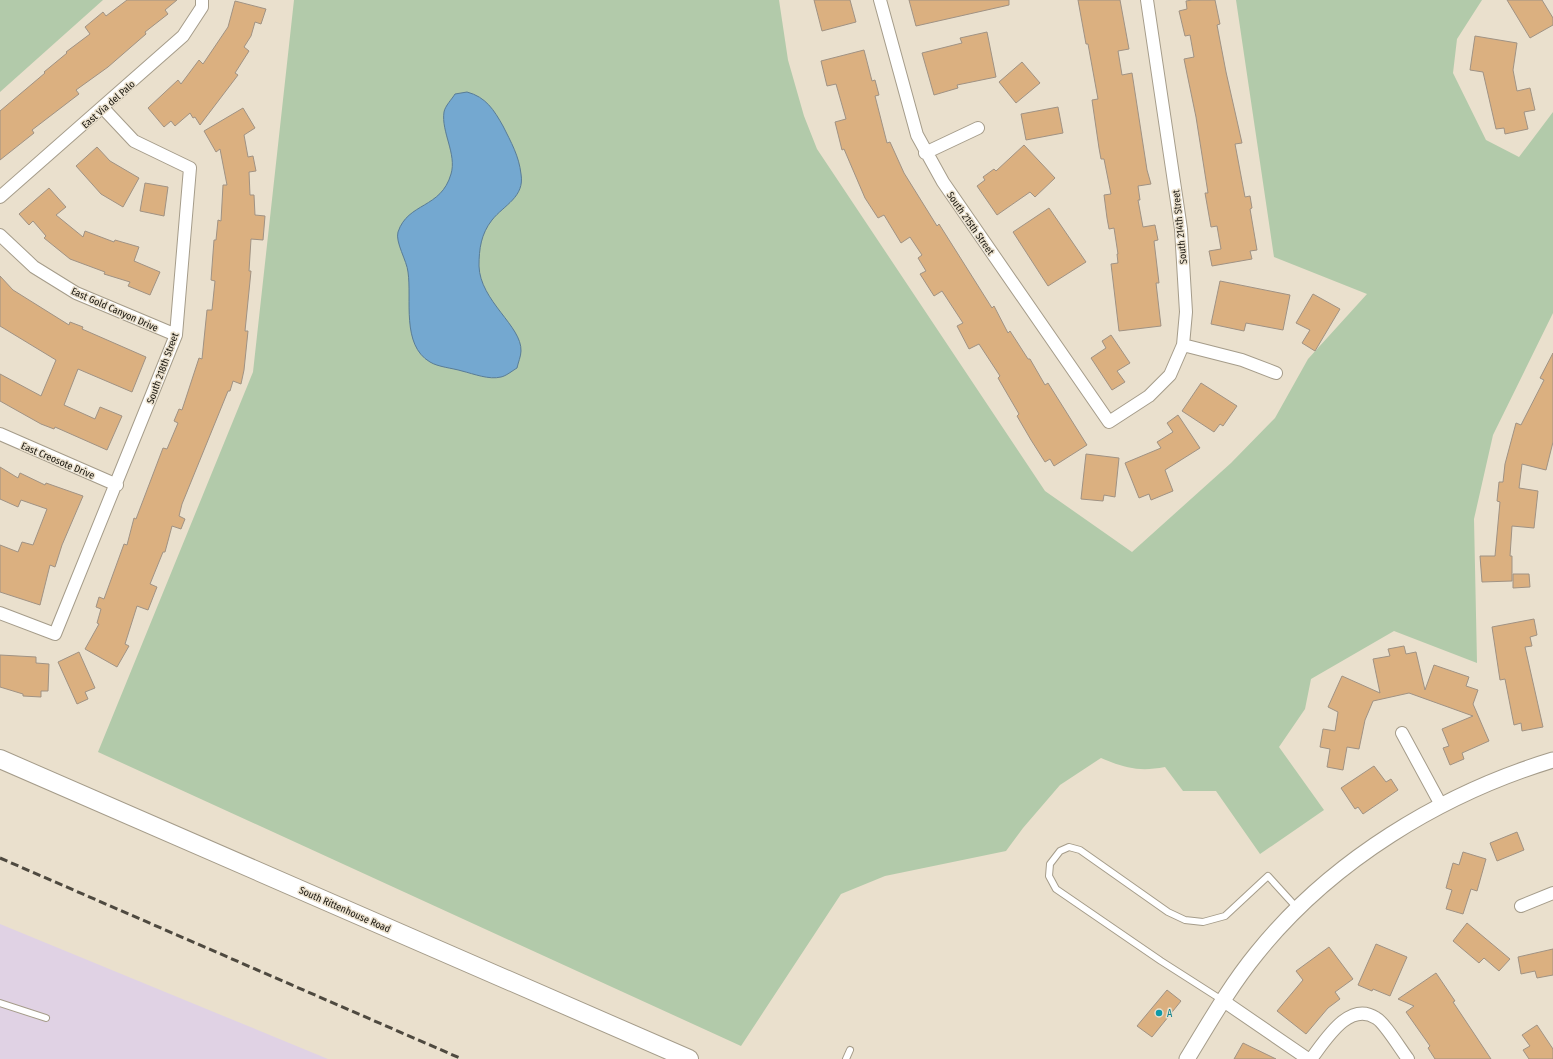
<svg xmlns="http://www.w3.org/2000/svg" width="1553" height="1059" font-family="'Fira Sans Condensed',sans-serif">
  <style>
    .industrial { fill: #e0d2e4 }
    .green { fill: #b2caaa }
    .water { fill: #74a8d0; stroke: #597c96 }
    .building { fill: #dbb080; stroke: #a09283 }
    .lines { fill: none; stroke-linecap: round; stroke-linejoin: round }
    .service-casing { stroke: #a59c8a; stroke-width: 8 }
    .minor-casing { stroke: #a59c8a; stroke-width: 14 }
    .tertiary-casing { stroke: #a59c8a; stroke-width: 17 }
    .secondary-casing { stroke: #a59c8a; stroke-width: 20 }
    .service { stroke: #fff; stroke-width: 6 }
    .minor { stroke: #fff; stroke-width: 12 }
    .tertiary { stroke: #fff; stroke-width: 15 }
    .secondary { stroke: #fff; stroke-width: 18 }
    .rail { stroke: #4e493f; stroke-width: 3; stroke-dasharray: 8 4; stroke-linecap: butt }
    .culture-dot { fill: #0f9aa8; stroke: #eae0cd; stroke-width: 1.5 }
    .labels { text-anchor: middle; stroke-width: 3; stroke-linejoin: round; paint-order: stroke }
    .street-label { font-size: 10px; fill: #19160f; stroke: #eae0cd }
    .culture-label { font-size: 10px; fill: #0d838f; stroke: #eae0cd; text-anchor: start }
  </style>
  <rect width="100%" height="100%" fill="#eae0cd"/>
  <!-- industrial -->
  <path class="industrial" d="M0,924L328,1059H0Z"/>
  <!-- green -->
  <path class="green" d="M0,0H103L0,92Z
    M294,0H779L788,60L804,116L817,149L1045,491L1132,552L1231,463L1275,418L1308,359L1367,294L1274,257L1236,0H1482L1457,39L1453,73L1486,140L1519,157L1553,112V313L1493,435L1474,519L1477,663L1394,631L1311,679L1305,709L1279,747L1324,810L1260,854L1216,791H1183L1165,767C1139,772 1125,768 1101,758L1060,785L1023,828L1006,851L885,876L841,894L741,1046L98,752L253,372Z"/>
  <!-- water -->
  <path class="water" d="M467,92C486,97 494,110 503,126C511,142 519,156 521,174C525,197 504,205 492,220C481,234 479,249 479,266C480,301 522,326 521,351C521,356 518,363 517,368C512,371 506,376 501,377C489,380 474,374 462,371C452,368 438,367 430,362C401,345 412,299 408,272C407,261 395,242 398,232C408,202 441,209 451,174C457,154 441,132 444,112C445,106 452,99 455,94Z"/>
  <!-- building -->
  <path class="building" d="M127,0H177L165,10L168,14L145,32L146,34L108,67L76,90L79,94L32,130L34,133L0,160V111L45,73L44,72L67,53L66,52L90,34L85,27L103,12L106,16Z
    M814,0H850L856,22L822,31Z
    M909,0H1009V5L916,26Z
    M1078,0H1120L1129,49L1118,51L1122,75L1132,73L1147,170L1151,184L1138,186L1140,200H1138L1143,227L1155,225L1158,240L1154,241L1159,283H1156L1161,326L1119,331L1111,264L1118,263L1117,254H1118L1114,228L1109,229L1107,218L1104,195L1111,194L1104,159H1101L1099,148L1092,100L1098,99L1088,44H1086Z
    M1192,0H1215L1220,24L1217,25L1226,72L1242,143L1235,144L1245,197L1250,196L1252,208L1250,209L1257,250L1250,251L1252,259L1212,266L1209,251L1221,249L1217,226L1211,227L1205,193H1208L1196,117L1184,59L1194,57L1190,35L1185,36L1179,11L1187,9L1186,1Z
    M1507,0H1542L1553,18V25L1530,38Z
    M235,1L266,9L261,24L255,22L251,36L244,47L249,51L235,73L238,75L200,125L195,117L193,118L190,113L175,126L171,121L164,127L148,108L178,80L181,84L199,60L203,64L228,27Z
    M987,32L996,77L957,85L958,88L934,95L922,53L962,43L960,38Z
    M1475,36L1517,43L1513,70L1517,91L1530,88L1535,110L1524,112L1528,129L1505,134L1504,128L1496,129L1483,72L1470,70Z
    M864,50L872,81L875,80L879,95L875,96L887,143L890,142L904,173L937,226L939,224L992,308L994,306L1008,333L1010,331L1028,359H1030L1045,385L1048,383L1087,445L1054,466L1050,459L1045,462L1031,440L1017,416L1019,414L998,378L1000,376L979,344L969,349L957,326L963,323L942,291L934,296L920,274L926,271L918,258L922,255L910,237L901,243L884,215L878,218L865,198L844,149L842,150L835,122L846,119L836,84L827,86L821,61Z
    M1022,62L1040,83L1016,103L999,82Z
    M1058,107L1063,133L1026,140L1021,114Z
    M243,108L255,128L244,135L248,157L253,156L256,171L249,172L250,195H254L255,215L265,216L263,240L251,239L249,271H251L245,331H248L244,370L241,384L233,381L230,391H228L182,504L179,516L185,519L181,529L172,526L165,552H163L150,584L157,587L148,610L137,606L125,644L129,646L117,667L85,649L99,624L97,623L101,609L96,607L99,597L104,599L124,544L127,545L134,518L136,519L163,448L167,449L178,423L174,421L179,409L182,410L199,358L202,359L207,310H212L215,281L211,280L214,240H216L218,220L221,221L223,185H227L220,149L216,152L204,131Z
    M1024,145L1055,178L1035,197L1030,192L997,215L977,186L985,180L983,177L994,169L996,171Z
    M97,147L110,161L139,178L123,207L101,194L76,166Z
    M145,183L168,187L164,216L140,211Z
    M49,188L66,207L56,215L83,237L85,231L114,242L115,240L139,247L134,261L160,272L150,295L128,286L130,282L104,274L105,272L70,259L44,238L46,236L33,221L29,225L19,214Z
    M1049,208L1086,262L1048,286L1013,232Z
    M0,276L13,290L69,325L70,322L83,327L82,329L146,357L132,392L78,369L64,405L95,419L100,407L122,416L107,450L55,427L54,429L41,424L0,401V374L41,396L56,360L0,326Z
    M1220,281L1290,295L1283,330L1246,323L1244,331L1211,324Z
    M1313,294L1340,309L1315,351L1302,343L1310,330L1296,323Z
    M1111,335L1130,363L1117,371L1125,382L1112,390L1091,358L1106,348L1102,341Z
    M1553,353V442L1546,470L1522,464L1519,488L1538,491L1534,528L1512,526L1510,556H1512V581L1482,582L1480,556H1495L1500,502L1497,501L1499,482H1503L1505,464L1516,423L1521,425L1544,380L1540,378Z
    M1201,383L1237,406L1223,426L1220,424L1214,432L1182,411Z
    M1178,415L1200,448L1165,470L1173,491L1151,500L1149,494L1139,498L1125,463L1161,448L1157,442L1173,432L1167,423Z
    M1086,454L1119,458L1115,497L1104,495L1103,501L1081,499Z
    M0,467L18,478L20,473L45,485L46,483L83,496L62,545L55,567L50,565L40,605L0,592V545L18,552L22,542L33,545L47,509L21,500L18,507L0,499Z
    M1513,574H1529L1530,587L1513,588Z
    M1534,619L1537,635L1530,637L1532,646L1525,647L1543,727L1522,731L1521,723L1514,725L1505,679L1500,680L1492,627Z
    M1404,646L1406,654L1416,652L1425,690L1434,665L1469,677L1466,686L1478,690L1473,704L1489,741L1462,753L1464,759L1450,765L1443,748L1449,746L1442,729L1473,716L1409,693L1373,701L1365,720L1359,749L1347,747L1343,770L1327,767L1330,749L1320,747L1323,729L1335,731L1338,712L1328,707L1342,676L1380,693L1373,659L1390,656L1388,649Z
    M79,652L95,688L85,692L88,699L77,704L58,662Z
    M0,655L36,657V663L49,664L48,691H41V697L23,696V694L0,687Z
    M1374,766L1386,782L1391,779L1398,790L1363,814L1358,807L1355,809L1341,788Z
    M1517,832L1524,850L1497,861L1490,843Z
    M1463,852L1486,859L1477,891L1471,889L1463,914L1446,909L1452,890L1446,888L1453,863L1459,865Z
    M1467,923L1510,959L1499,971L1484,958L1479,963L1453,941Z
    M1376,944L1407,957L1390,996L1373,989L1372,991L1358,985Z
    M1329,947L1353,979L1335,992L1340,999L1328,1008L1306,1034L1277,1011L1303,980L1296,971Z
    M1553,949V975L1537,978L1535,971L1521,974L1518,957Z
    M1436,973L1455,1001L1453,1002L1491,1059H1435L1428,1048L1430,1046L1406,1012L1414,1006L1398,999Z
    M1167,990L1181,1001L1152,1037L1137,1026Z
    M1537,1025L1553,1049V1059H1529L1523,1050L1530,1046L1522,1035Z
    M1243,1043L1276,1059H1234Z"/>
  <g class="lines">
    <defs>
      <path id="service" d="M1222,1000L1161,961L1056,889L1049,876L1050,864L1060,851L1069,847L1080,850L1168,912L1185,920L1203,922L1225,916L1268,876L1298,909
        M0,1003L46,1018
        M846,1059L850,1050"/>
      <path id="minor" d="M880,0L917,135L943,182L1109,422L1149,396L1170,375L1183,345L1186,312L1181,229L1147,0
        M925,153L978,128
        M0,197L183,36L202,7V0
        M0,235L34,267L76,293L176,335
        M1183,345L1242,360L1276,373
        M0,434L117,485
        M0,613L55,634L176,335L190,168L134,141L103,108
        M1402,733L1441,805
        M1521,906L1553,893
        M1222,1000L1308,1059
        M1311,1059C1325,1041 1349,1000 1376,1018C1384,1022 1401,1050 1408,1059"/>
      <path id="tertiary" d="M1187,1059C1209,1023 1230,986 1257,953C1331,861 1441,794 1553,760"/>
      <path id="secondary" d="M0,759L689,1059"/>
    </defs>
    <!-- service casing -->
    <use href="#service" class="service-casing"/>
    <!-- minor casing -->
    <use href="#minor" class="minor-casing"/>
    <!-- tertiary casing -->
    <use href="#tertiary" class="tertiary-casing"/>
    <!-- secondary casing -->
    <use href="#secondary" class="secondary-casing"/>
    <!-- service -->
    <use href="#service" class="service"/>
    <!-- minor -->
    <use href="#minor" class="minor"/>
    <!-- tertiary -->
    <use href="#tertiary" class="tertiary"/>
    <!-- secondary -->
    <use href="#secondary" class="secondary"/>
    <!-- rail -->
    <path class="rail" d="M0,858L462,1059"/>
  </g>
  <!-- markers -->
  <circle class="culture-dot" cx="1159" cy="1013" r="4"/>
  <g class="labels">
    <!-- street labels -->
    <g class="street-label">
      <text transform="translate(108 104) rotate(-41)" y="4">East Via del Palo</text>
      <text transform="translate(971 223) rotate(55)" y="4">South 215th Street</text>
      <text transform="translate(1179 227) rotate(-96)" y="4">South 214th Street</text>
      <text transform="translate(115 309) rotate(24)" y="4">East Gold Canyon Drive</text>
      <text transform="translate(162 368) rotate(-70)" y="4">South 218th Street</text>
      <text transform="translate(58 460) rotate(23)" y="4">East Creosote Drive</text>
      <text transform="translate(345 909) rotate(24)" y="4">South Rittenhouse Road</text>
    </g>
    <!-- culture labels -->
    <g class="culture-label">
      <text x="1167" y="1017">A</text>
    </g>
  </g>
</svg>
